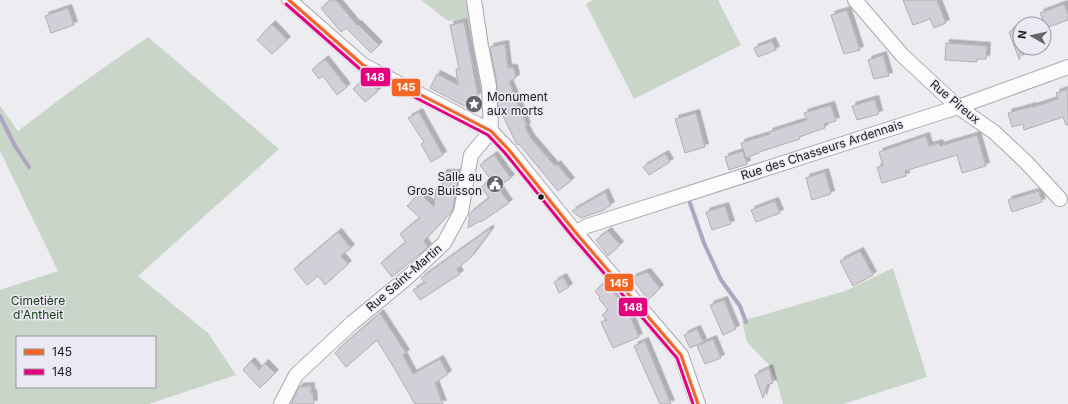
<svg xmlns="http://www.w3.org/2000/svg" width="1068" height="404" font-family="Inter,sans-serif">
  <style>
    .green { fill: #cad5ca; fill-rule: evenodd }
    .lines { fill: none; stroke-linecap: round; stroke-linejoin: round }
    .stream { stroke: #aea5c0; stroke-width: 4 }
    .building { fill: #d3cfd9; stroke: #b0b0b4; filter: url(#shadow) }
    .minor-casing { stroke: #a9a8ac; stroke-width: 16 }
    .minor { stroke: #fcfcfd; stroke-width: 14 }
    .bus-1-casing { stroke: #ece9f4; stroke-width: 6 }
    .bus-2-casing { stroke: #ece9f4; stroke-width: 6 }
    .bus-1 { stroke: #f26522; stroke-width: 3 }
    .bus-2 { stroke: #e5007d; stroke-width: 3 }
    .bus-dot { fill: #1c1a1e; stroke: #ece9f4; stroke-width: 1.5 }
    .labels { text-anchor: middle; stroke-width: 3; stroke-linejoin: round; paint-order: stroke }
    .poi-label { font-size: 12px; fill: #1c1a1e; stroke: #ece9f4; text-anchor: start }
    .street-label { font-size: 12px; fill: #1c1a1e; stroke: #ece9f4 }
    .park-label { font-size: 12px; fill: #164015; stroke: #ece9f4 }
    .line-badge { stroke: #ece9f4; stroke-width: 1.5 }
    .badge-label { font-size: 11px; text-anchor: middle; font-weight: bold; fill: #fff }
  </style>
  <defs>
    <filter id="shadow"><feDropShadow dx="3.5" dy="-3.5" stdDeviation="0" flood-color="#0004"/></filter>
  </defs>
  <rect width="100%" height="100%" fill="#edecf1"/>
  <!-- green -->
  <path class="green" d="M421,0H471L472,18L448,21Z
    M593,0H718L741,45L634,99L586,4Z
    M148,37L279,149L138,276L208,333L236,375L149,404H0V290L58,271L0,151V106L18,131L72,90ZM17,337H155V387H17Z
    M893,268L927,377L844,404H783L778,385L769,365L747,342L742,321L845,291Z"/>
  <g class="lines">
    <!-- stream -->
    <path class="stream" d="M0,116L15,146L29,167
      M690,203L704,243L721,280L740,306L746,322"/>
  </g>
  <!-- building -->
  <path class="building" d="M331,0H336L357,25L358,24L379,45L371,53L346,28L341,32L321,8Z
    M903,0H937L946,23L934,28L930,19L913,25Z
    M1064,4L1068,15V20L1046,28L1040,13Z
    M68,8L74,25L51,33L45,16Z
    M847,10L860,50L844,54L831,15Z
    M464,22L478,96L464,106L430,88L437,74L458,85L456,69H459L450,25Z
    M272,24L287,40L272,54L257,40Z
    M1020,27V59H1019L1009,32Z
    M772,41L776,50L758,57L754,48Z
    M946,43L987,46L986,59H977V62L945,60Z
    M505,44L508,68H514L516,78L509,82L527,126L525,127L531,138L555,166L557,164L571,181L558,191L519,144L517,145L498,106L497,84L490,47Z
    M883,55L889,76L874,79L868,60Z
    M325,59L347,87L337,95L323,76L319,79L312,70Z
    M366,78L378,91L365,102L353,89Z
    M1068,89V125H1066L1063,117L1024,130L1023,124L1012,127L1008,113L1033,106V107L1058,99L1056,93Z
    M875,99L879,114L857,120L852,106Z
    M831,105L836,121L824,124L825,128L799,137L800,139L759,152V153L746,158L741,143L770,134L769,132L807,120L804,113Z
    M419,112L443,155L431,162L421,144L424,142L408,118Z
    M696,113L705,147L685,153L675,119Z
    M977,135L986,166L962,173L957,155L905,171L906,176L882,183L877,167L883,166L879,152L926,136L929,146L939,143L940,146Z
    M743,151L747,164L729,170L725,157Z
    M665,154L670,162L649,175L643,167Z
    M494,155L511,178L498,187L509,203L481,222L480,221L468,228L470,213L489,198L481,187L491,180L480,165Z
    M825,172L831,194L812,200L806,178Z
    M443,173H459L453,209L450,213L424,241L428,247L392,277L381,263L406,242L400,234L420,218L407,206L420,193L434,207L436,189H442Z
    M1039,191L1042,202L1012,212L1008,200Z
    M605,192L611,205L604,210L581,218L572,211Z
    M775,201L780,213L756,222L751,210Z
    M725,206L731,224L712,230L706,212Z
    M489,229L491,230L471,257L457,269L460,274L420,300L413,290L425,283L421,278Z
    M608,231L620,245L608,256L596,240Z
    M338,232L351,248L341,256L348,264L325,285L318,276L307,285L294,269Z
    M860,251L873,275L853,286L840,261Z
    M647,272L660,288L648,300L632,278Z
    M563,277L569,287L559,293L554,282Z
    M604,283L626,306L639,337L613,348L601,322L607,320L602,315L608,310L599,299L600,297L595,291Z
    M724,300L736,329L723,335L710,305Z
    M380,313L406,353L403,355L413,374L440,359L448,374L435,383L443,404H415L396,371L377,340L346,367L335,353L344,344Z
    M697,329L703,342L690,348L684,335Z
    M713,339L721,358L705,364L697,346Z
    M645,341L663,385L671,404H660L634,346Z
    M251,361L259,370L265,363L275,373L260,388L243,370Z
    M769,368L773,383L767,385L763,398L755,375Z
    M311,386V393H313L314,404H291L299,387Z"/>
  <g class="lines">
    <defs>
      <path id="minor" d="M289,0L363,65L491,131L509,150L576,233L681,355L698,404
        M474,0L481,46L489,86L491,131
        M855,0L902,55L958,107L994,132L1026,162L1060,199
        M576,233L587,226L958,107L1068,67
        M281,404L296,375L352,323L408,277L444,243L461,212L471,155L491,131"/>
    </defs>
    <!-- minor casing -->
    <use href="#minor" class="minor-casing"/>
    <!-- minor -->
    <use href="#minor" class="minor"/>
    <defs>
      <path id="bus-1" d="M289,0L363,65L491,131L509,150L576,233L681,355L698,404"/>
      <path id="bus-2" d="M286,4L360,69L488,135L505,153L572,236L677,358L693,404"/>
    </defs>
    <!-- bus-1 casing -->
    <use href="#bus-1" class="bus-1-casing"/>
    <!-- bus-2 casing -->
    <use href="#bus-2" class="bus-2-casing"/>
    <!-- bus-1 -->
    <use href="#bus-1" class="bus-1"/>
    <!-- bus-2 -->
    <use href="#bus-2" class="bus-2"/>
  </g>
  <!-- icons -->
  <defs>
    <symbol id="sight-disc" viewBox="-11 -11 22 22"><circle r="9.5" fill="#656468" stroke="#ece9f4"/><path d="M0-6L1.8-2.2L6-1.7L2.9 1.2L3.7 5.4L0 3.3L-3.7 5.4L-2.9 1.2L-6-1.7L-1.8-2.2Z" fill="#fff"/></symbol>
    <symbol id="civic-disc" viewBox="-11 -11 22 22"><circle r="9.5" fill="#656468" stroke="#ece9f4"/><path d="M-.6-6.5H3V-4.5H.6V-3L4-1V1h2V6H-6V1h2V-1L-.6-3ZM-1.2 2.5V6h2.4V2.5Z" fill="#fff"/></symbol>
  </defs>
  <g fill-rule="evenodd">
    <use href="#sight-disc" x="464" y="94" width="20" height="20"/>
    <use href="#civic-disc" x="485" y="174" width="20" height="20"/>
  </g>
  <!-- markers -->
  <circle class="bus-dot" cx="541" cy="197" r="3.5"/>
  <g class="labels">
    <!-- poi labels -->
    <g class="poi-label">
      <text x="487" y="101">Monument<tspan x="487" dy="14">aux morts</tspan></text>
      <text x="482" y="181" text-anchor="end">Salle au<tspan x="482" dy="14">Gros Buisson</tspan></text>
    </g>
    <!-- street labels -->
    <g class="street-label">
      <text transform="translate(955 102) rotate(40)" y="4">Rue Pireux</text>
      <text transform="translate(822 150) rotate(-18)" y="4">Rue des Chasseurs Ardennais</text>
      <text transform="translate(404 278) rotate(-41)" y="4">Rue Saint-Martin</text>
    </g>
    <!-- park labels -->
    <g class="park-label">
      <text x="38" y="305">Cimetière<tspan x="38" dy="14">d'Antheit</tspan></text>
    </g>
  </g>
  <g class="line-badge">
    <rect x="360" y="67" width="31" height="20" rx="4" fill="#e5007d"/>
    <rect x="391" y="78" width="30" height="19" rx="4" fill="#f26522"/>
    <rect x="604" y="273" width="30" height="19" rx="4" fill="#f26522"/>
    <rect x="618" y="297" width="30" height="20" rx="4" fill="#e5007d"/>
  </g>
  <g class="badge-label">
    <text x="375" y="81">148</text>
    <text x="406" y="91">145</text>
    <text x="619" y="287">145</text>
    <text x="633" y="311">148</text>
  </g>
  <!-- legend -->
  <rect x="16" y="336" width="140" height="52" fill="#ece9f4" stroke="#99969e"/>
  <rect x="24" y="349" width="20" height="6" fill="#f26522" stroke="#99969e"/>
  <text x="52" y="356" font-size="12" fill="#1c1a1e">145</text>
  <rect x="24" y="369" width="20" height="6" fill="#e5007d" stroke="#99969e"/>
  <text x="52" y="376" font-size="12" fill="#1c1a1e">148</text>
  <!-- north arrow -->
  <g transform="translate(1032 36) rotate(278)"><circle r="19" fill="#ece9f4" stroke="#99969e"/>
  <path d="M0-3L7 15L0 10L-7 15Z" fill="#656468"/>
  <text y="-6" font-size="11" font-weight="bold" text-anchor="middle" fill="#1c1a1e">N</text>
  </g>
</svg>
